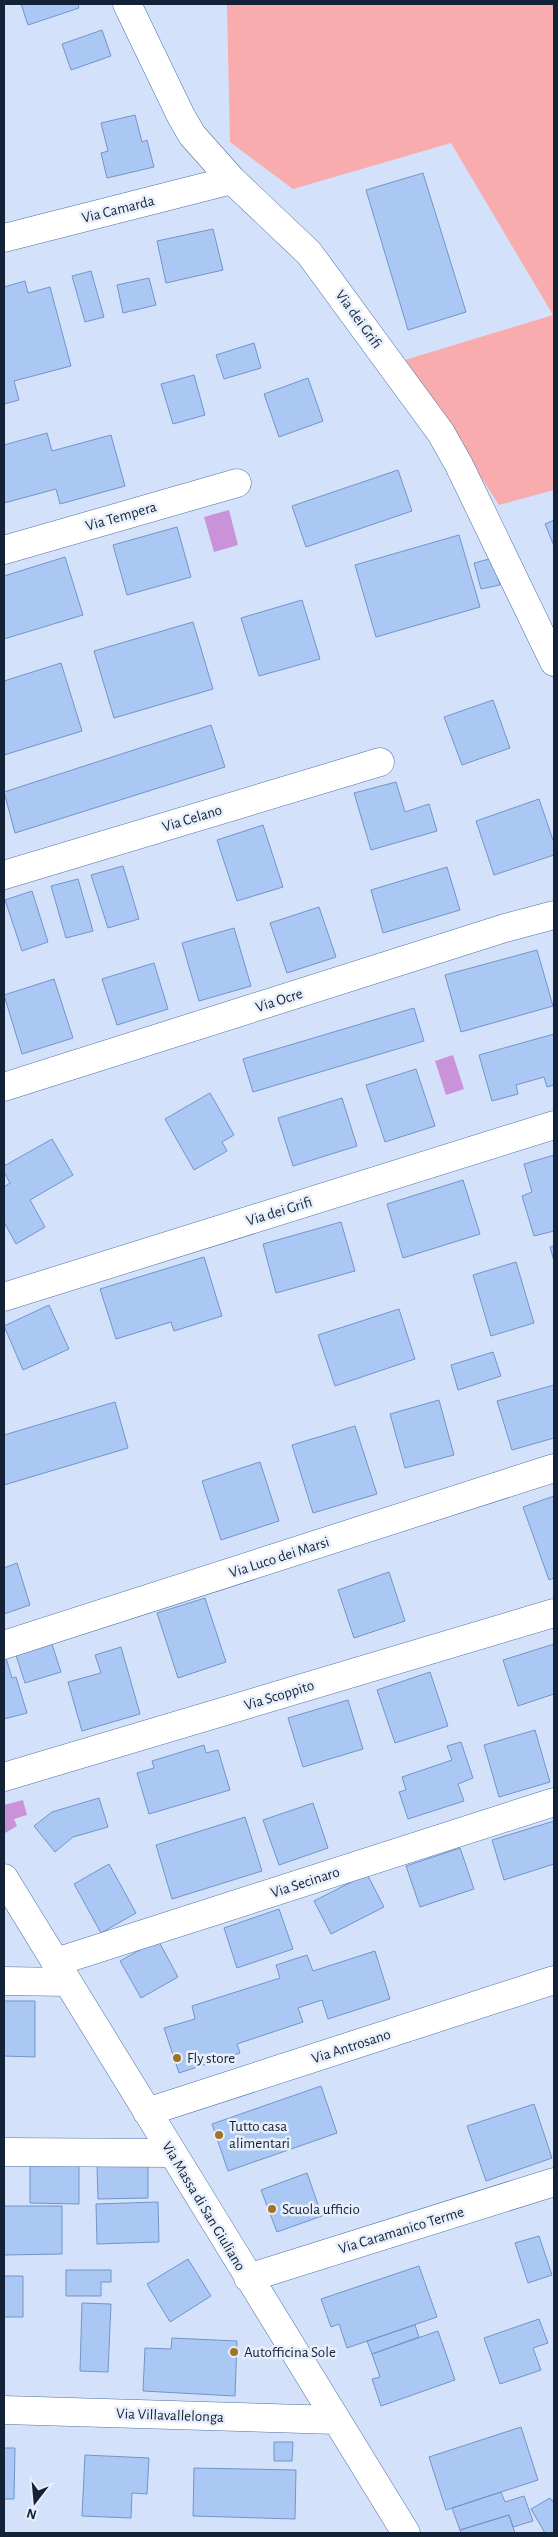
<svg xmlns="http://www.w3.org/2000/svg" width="558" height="2537" font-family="'Alegreya Sans',sans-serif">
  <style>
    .green { fill: #f8acad }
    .water { fill: #ca93d9 }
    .building { fill: #abc7f3; stroke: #7195cc }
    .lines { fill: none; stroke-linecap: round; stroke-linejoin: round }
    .minor-casing { stroke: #4e70a5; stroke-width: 29 }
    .minor { stroke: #fff; stroke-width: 28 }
    .poi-dot { fill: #9f7423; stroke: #e7effb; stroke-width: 2 }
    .labels { text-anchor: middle; stroke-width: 5; stroke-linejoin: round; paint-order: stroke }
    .street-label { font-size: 15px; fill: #142237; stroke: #e7effb }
    .poi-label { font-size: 15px; fill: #142237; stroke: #e7effb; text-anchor: start }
  </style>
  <rect width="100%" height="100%" fill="#d3e2fa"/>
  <!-- green -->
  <path class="green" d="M227,4H554V490L499,505L405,360L553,315L451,143L293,189L230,142Z"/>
  <!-- water -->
  <path class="water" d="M229,510L238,545L214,552L204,517Z
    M453,1055L464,1089L446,1095L435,1061Z
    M23,1800L27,1815L14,1819L17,1826L5,1833L4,1805Z"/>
  <!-- building -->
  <path class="building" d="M21,4H78L79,8L28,25Z
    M102,30L111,56L71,70L62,44Z
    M135,115L142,142L147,140L154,167L107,178L101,153L108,151L101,123Z
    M423,173L466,312L408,330L366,190Z
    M213,229L223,270L166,283L157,241Z
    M91,271L104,317L85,322L72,276Z
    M149,278L156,305L123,313L117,285Z
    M25,281L28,293L50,287L71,366L14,381L19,400L4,404V287Z
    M254,343L261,368L224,379L216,355Z
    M194,375L205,415L173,424L161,384Z
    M308,378L323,421L279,437L264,394Z
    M47,433L52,451L111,435L125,486L60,504L56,489L4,503V445Z
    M398,470L412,511L306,547L292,506Z
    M554,520V546L545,524Z
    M177,527L191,577L127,595L113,545Z
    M459,535L480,607L376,637L355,565Z
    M65,557L83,615L4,639V576Z
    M493,558L500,585L481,589L474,563Z
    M302,600L320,659L259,676L241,618Z
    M193,622L213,689L114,718L94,651Z
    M61,663L82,731L4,755V681Z
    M493,700L510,748L462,765L444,717Z
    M211,725L225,767L15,833L4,792Z
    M396,782L405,812L429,804L437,831L371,850L354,793Z
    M539,799L554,843V855L494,875L476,821Z
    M263,825L283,887L237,901L217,840Z
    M123,866L139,919L108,928L91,875Z
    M447,867L460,910L383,933L371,890Z
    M78,879L93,931L66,938L51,886Z
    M32,891L48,942L22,951L5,900Z
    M319,907L336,957L287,973L270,923Z
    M234,928L251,986L199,1001L182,943Z
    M537,950L553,1006L461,1032L445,975Z
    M154,963L168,1009L117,1025L102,979Z
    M54,979L73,1038L22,1054L4,995Z
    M414,1008L424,1041L253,1092L243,1059Z
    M554,1034V1085L547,1087L544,1077L516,1085L518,1094L492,1101L479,1055Z
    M416,1069L435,1126L385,1142L366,1085Z
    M210,1093L234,1135L222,1142L227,1151L194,1170L165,1119Z
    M342,1098L357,1146L293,1166L278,1118Z
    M52,1139L73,1175L30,1200L45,1227L16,1244L4,1222V1187L10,1183L4,1172V1166Z
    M554,1155V1231L534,1236L522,1196L532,1192L524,1164Z
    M463,1180L480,1234L403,1258L387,1204Z
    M341,1222L355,1271L276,1293L263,1244Z
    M554,1246V1261L550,1247Z
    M204,1257L222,1316L174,1331L171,1322L116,1339L100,1289Z
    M516,1262L534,1323L491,1336L473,1275Z
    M49,1305L69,1349L23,1370L4,1326Z
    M399,1309L415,1359L335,1386L318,1335Z
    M493,1352L501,1376L458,1390L451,1365Z
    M554,1385V1438L512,1450L497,1401Z
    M439,1400L454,1455L405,1468L390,1414Z
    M115,1402L128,1448L4,1485V1435Z
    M355,1426L377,1494L313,1513L292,1445Z
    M260,1462L279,1521L221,1540L202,1481Z
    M554,1496V1578L549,1580L523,1507Z
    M17,1563L30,1605L4,1614V1568Z
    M389,1572L405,1621L354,1638L338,1590Z
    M205,1598L226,1662L178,1678L157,1613Z
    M51,1641L61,1672L25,1683L15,1652Z
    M554,1644V1694L518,1706L503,1660Z
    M121,1647L140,1714L82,1731L68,1682L101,1673L95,1655Z
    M4,1658H6L12,1678L16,1677L27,1713L4,1719Z
    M430,1672L448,1726L395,1743L377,1690Z
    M348,1700L363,1749L303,1767L288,1718Z
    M535,1730L550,1782L499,1797L484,1745Z
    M461,1742L473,1778L458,1784L464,1801L408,1819L399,1792L406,1790L402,1777L452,1760L447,1746Z
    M204,1745L206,1753L218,1750L230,1790L149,1814L137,1773L154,1768L152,1761Z
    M99,1798L108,1827L73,1837L55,1852L34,1826L52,1812Z
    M313,1803L328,1848L279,1865L263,1820Z
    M245,1817L262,1871L172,1899L156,1845Z
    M554,1821V1864L504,1880L492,1840Z
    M460,1848L474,1889L420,1907L406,1866Z
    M109,1864L136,1913L101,1933L74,1884Z
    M367,1874L384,1907L331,1934L314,1901Z
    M279,1909L293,1949L237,1968L224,1928Z
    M158,1940L178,1977L141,1998L120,1961Z
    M375,1951L390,1999L328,2019L322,2000L298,2008L303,2022L237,2044L240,2053L179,2073L164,2028L195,2019L192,2006L280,1978L276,1965L307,1955L313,1971Z
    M4,2001H35V2057L4,2056Z
    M321,2086L337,2133L228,2171L212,2124Z
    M534,2104L552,2158L486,2181L467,2126Z
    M30,2165L79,2166V2204L30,2203Z
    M148,2165V2198L98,2199L97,2166Z
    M307,2173L322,2216L277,2232L261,2190Z
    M158,2202L159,2242L97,2244L96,2204Z
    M4,2206H62V2254L4,2255Z
    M539,2236L552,2275L528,2283L515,2243Z
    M188,2259L211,2296L170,2322L147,2284Z
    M419,2266L437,2317L347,2348L339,2324L331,2327L321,2299Z
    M66,2270H111V2282H101V2296H66Z
    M4,2276H23V2317H4Z
    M82,2303L111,2304L108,2372L80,2371Z
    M539,2319L548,2343L533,2348L541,2370L500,2384L484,2338Z
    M415,2325L419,2337L372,2354L367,2341Z
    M438,2331L455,2380L381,2406L372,2379L380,2377L372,2354Z
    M172,2338L237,2341L235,2396L143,2391L145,2348L171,2349Z
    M521,2427L538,2480L446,2510L429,2457Z
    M274,2442H293L292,2461H274Z
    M4,2448H15L14,2499H4Z
    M85,2455L149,2458L147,2494L132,2493L131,2518L82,2516Z
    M194,2468L296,2470L295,2519L193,2516Z
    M501,2492L505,2502L524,2496L533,2521L513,2527L509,2515L460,2530L452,2508Z
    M550,2498L552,2501L554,2500V2533H545L531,2509Z
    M509,2515L515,2533H461L460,2530Z"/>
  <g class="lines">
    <defs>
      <path id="minor" d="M127,4L181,116L192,135L232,180L309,253L441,433L459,465L554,662
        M4,238L232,180
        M4,550L237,483
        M4,875L380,762
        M4,1087L505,928L554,915
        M4,1297L554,1125
        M4,1645L554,1468
        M4,1777L554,1613
        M4,1878L406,2533
        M56,1962L554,1802
        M4,1981L67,1982
        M147,2112L554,1980
        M4,2152L172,2153
        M248,2278L554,2182
        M4,2410L336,2420"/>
    </defs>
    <!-- minor casing -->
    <use href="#minor" class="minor-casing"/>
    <!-- minor -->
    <use href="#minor" class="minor"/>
  </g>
  <!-- markers -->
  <g class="poi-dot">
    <circle cx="177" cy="2058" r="5"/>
    <circle cx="219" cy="2135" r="5"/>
    <circle cx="272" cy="2209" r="5"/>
    <circle cx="234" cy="2352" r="5"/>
  </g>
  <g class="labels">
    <!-- street labels -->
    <g class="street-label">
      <text transform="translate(118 209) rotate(-14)" y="5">Via Camarda</text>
      <text transform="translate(359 319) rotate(54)" y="5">Via dei Grifi</text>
      <text transform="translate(121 516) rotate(-16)" y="5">Via Tempera</text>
      <text transform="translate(192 818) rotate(-17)" y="5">Via Celano</text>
      <text transform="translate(279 1000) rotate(-18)" y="5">Via Ocre</text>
      <text transform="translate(279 1211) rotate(-17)" y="5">Via dei Grifi</text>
      <text transform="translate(279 1557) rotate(-18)" y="5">Via Luco dei Marsi</text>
      <text transform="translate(279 1695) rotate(-17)" y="5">Via Scoppito</text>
      <text transform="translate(305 1882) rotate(-18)" y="5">Via Secinaro</text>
      <text transform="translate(351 2046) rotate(-18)" y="5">Via Antrosano</text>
      <text transform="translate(204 2206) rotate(59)" y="5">Via Massa di San Giuliano</text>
      <text transform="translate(401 2230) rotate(-17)" y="5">Via Caramanico Terme</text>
      <text transform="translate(170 2415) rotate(2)" y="5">Via Villavallelonga</text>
    </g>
    <!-- poi labels -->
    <g class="poi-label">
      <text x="187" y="2063">Fly store</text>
      <text x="229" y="2131">Tutto casa<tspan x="229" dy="17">alimentari</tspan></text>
      <text x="282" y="2214">Scuola ufficio</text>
      <text x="244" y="2357">Autofficina Sole</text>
    </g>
  </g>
  <!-- border -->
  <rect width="558" height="2537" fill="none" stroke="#142237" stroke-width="10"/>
  <!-- north arrow -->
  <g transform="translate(35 2502) rotate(196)" stroke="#e7effb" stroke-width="4" paint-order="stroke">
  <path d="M0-4L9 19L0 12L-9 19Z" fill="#142237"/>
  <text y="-8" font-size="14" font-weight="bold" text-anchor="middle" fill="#142237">N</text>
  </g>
</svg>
